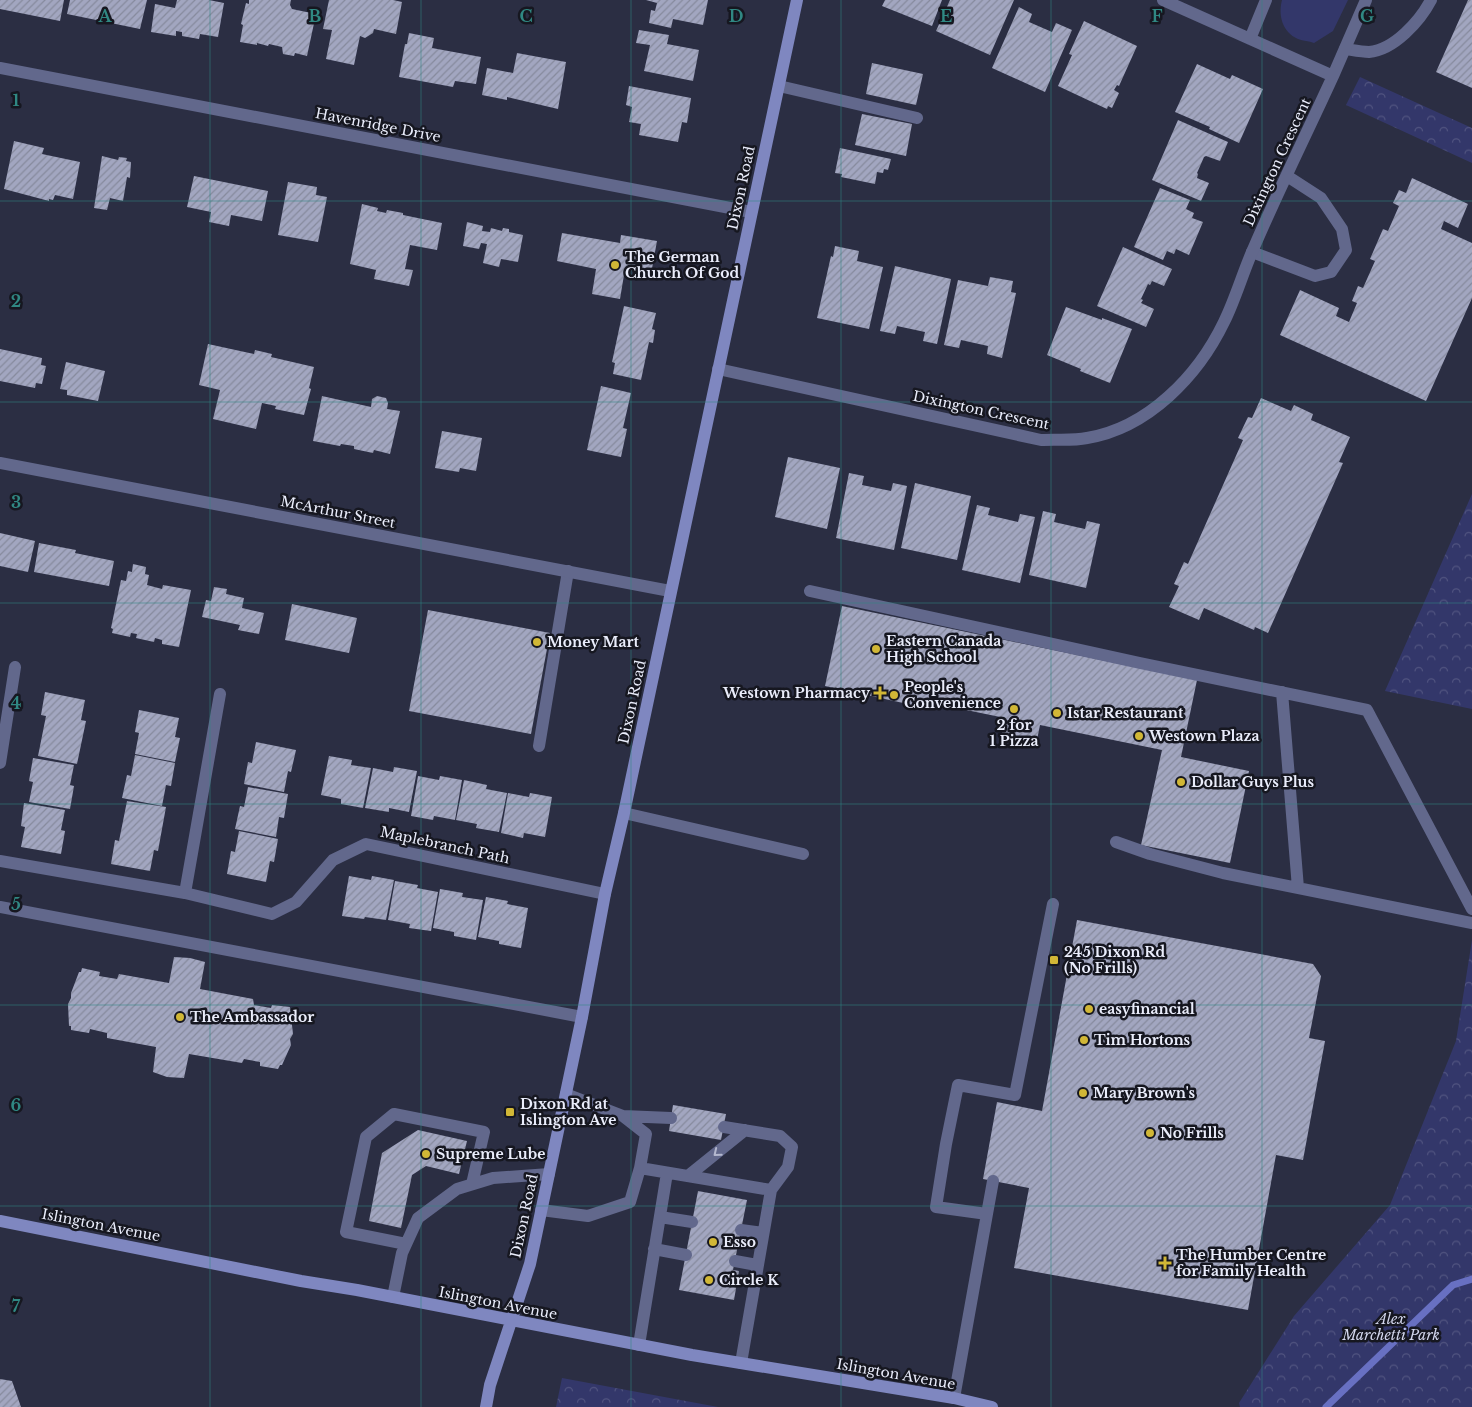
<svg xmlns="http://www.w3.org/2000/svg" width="1472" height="1407" font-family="'Libre Baskerville',serif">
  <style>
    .green { fill: #33376a }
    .forest { fill: url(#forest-crowns) }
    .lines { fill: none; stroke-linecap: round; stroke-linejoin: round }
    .stream { stroke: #6870c2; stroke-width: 7 }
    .building { fill: url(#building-hatch) }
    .lane { stroke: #62688c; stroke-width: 12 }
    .street { stroke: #62688c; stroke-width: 12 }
    .secondary { stroke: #7f87c0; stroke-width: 12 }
    .oneway { stroke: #b4b8cf }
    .grid { fill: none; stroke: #308883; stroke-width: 1; stroke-opacity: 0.55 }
    .poi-dot { fill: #d1b736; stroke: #161720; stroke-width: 2 }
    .labels { text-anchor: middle; stroke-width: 5; stroke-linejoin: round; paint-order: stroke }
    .street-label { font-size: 14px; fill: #eaedfb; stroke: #161720 }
    .poi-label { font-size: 14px; font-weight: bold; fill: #eaedfb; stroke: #161720; text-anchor: start }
    .park-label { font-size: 14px; font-style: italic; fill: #d3d7ed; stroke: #161720 }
    .grid-label { font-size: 16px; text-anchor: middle; font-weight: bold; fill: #308883; stroke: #161720; stroke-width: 5; stroke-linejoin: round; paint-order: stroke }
  </style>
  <defs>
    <pattern id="forest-crowns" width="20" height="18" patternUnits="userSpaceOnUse" patternTransform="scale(1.25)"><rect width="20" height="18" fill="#33376a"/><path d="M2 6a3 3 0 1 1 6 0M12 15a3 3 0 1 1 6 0" fill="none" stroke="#515480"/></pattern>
    <pattern id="building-hatch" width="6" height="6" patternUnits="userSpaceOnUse" patternTransform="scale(1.25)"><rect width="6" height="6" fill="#a2a6c0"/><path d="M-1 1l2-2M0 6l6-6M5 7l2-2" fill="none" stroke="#868a9d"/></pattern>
  </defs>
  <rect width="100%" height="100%" fill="#2b2e43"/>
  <!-- green -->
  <path class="green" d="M1282,0H1348L1333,31L1314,43C1309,41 1303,41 1298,39C1282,32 1278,15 1282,0Z"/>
  <!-- forest -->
  <path class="forest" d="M1360,77L1472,128V163L1346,105Z
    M1472,494V709L1385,691Z
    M1472,940V1407H1240L1239,1403L1294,1316L1390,1205L1456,1041Z
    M562,1378L718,1407H556Z"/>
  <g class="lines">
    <!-- stream -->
    <path class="stream" d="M1326,1407L1453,1285L1472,1279"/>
  </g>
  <!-- building -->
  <path class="building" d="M0,0H64L60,21L0,9Z
    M70,0H147L140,29L67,14Z
    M177,0H209L224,3L218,37L200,34L199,39L182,36V32L176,31V36L151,32L155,4L175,8Z
    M249,0H291L290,5L292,9L316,14L307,56L295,53L294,56L283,54L282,47L269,44L268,46L257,43V45L240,42L243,25L241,24L246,3L249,4Z
    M329,0H393L402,2L396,34L374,29L373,33L365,38L360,36L354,65L326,59L332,30L323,29Z
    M646,0H708L703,25L673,19L671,28L649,23L651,10L655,11L657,3Z
    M885,0H942L932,26L882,6Z
    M950,0H1014L990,55L936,31Z
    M1468,0H1472V88L1436,72Z
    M1019,7L1032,14L1029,22L1052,32L1056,23L1072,30L1045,92L992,68Z
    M1084,21L1137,46L1119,86L1117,85L1114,90L1119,93L1112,108L1108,106L1107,109L1058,86L1072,55L1069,54Z
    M639,30L669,35L667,44L699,50L693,81L644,71L650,45L636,43Z
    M409,33L434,38L432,48L481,57L476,84L455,81L453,87L399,77L405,44H407Z
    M517,53L566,62L558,109L507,97V100L482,95L487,68L513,73Z
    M872,63L923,74L916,105L866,94Z
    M1197,64L1230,79L1232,75L1263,89L1239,143L1209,129L1210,127L1175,112Z
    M629,86L691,98L687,123L682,122L678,142L639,135L641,124L629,122L632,107L626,105Z
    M862,114L912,124L906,156L855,145Z
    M1178,120L1228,142L1220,161L1206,156L1204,157L1197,173L1198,174L1197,178L1209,183L1201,201L1152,180Z
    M14,141L44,148L42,154L80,162L73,199L55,195L53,200L49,199V201L4,189Z
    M840,148L891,159L888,170L884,169L883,173L877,172L875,184L841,177L842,174L835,173Z
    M102,156L118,160L119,157L127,158L126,161L131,162L130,178L127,177L123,201L110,198L107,210L94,208Z
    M194,176L268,191L262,221L231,215L229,226L209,222L211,212L187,207Z
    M1412,178L1468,204L1458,228L1444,221L1441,229L1472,243V298L1426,401L1280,335L1300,290L1339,308L1336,316L1349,322L1357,303L1352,301L1358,286L1363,288L1375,261L1370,259L1383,229L1388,231L1399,206L1393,203L1399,190L1406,193Z
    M288,182L317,187L316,195L327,197L318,242L278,235Z
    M1160,188L1190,200L1186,209L1194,213L1192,218L1203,222L1189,255L1176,249L1174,254L1167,251L1163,260L1134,247Z
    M362,204L378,208L377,211L386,213L387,210L403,213V215L442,223L437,250L410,245L405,269L413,270L409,286L374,279L376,270L350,264Z
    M467,222L483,226L482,231L490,232L491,228L502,231L503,228L509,229V232L523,235L518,262L501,259L499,267L483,263L487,244L481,243L479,249L463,246Z
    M562,233L620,243L621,235L657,241L651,274L625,269L620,299L592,294L596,269L557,261Z
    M835,246L859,251L857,261L883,267L869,329L817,318L831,256L833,257Z
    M1123,247L1172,269L1164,286L1152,281L1150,285L1148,284L1141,299L1143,300L1141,303L1154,309L1146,327L1097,306Z
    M895,266L951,279L937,344L923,341L925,332L897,326L895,334L880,331Z
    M990,277L1013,281L1011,292L1016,293L1002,358L987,354L988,346L961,340L959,348L944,345L958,280L988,286Z
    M624,306L656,313L652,329L655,330L653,343L649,342L641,380L613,374L615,363L612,362Z
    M1066,307L1102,320V318L1132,329L1110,383L1080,371L1081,369L1047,355Z
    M208,344L254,354L255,350L272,354L271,357L314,367L309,388L311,389L304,415L275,409L276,406L262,403L256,429L213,419L220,390L199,385Z
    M0,349L42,358L41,365L46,366L42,384L36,383L35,388L0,381Z
    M66,362L105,371L98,401L67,395V390L60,389Z
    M601,386L631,393L623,428L627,429L621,457L587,450Z
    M322,396L371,407L372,399L377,396L386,398L388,403L387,409L400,411L390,454L374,450L373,453L354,449V446L341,444L340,446L313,441Z
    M1261,398L1291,411L1294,405L1313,414L1311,420L1350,437L1339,462L1343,463L1268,633L1255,627L1254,630L1204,608L1199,620L1169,607L1179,586L1174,584L1184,562L1188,564L1243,440L1238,438L1248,417L1252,418Z
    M442,431L482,438L476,471L460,468L459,472L435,468Z
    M788,457L840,468L827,529L775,517Z
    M849,473L864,476L862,485L891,491L893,483L907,486L894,550L836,538Z
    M915,483L971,496L957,560L901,548Z
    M977,505L990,508L988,515L1018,522L1020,514L1035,517L1020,583L962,570Z
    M1043,511L1056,514L1054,522L1085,529L1087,521L1100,524L1086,588L1029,575Z
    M0,533L35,541L28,572L0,566Z
    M39,543L76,550L75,553L114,561L109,586L34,572Z
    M133,564L146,567L145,574L149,575L147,585L162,589L163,585L191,590L179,647L162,644V640L155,638L154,642L136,638L137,634L131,633L130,637L112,633L113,629L111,628L121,580L126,581L128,571L132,572Z
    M214,587L227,589L226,594L244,598L242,608L264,613L259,634L238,630L240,625L202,617L206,600L211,601Z
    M292,604L357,618L349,653L285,640Z
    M842,606L1197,680L1181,757L1249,771L1230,863L1141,845L1162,750L1040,725L1037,740L1002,733L1005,718L918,700L917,706L825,686Z
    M428,610L550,633L531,734L409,711Z
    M45,692L85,700L81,720L86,721L77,764L38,756L46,716L41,715Z
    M139,710L179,718L175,737L180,738L175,762L135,754L139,733L135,732Z
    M256,742L296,750L291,772L288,771L284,792L244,784L248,762L252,763Z
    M135,755L175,763L171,786L166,785L162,806L122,798L127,775L131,776Z
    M329,756L352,760L351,765L371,768L363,808L341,804V799L321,795Z
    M33,758L74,765L70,785L74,786L70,809L29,802L33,782L29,781Z
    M394,767L417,771L409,812L389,808V812L365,808L373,768L393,772Z
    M418,776L439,780L440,776L462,780L455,820L434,816L433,820L411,816Z
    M464,780L487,785L486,789L507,793L499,832L476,828L477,824L456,820Z
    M248,787L288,794L284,818L279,817L276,837L235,829L240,806L244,807Z
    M508,793L529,797L530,793L552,797L545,837L524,833L523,838L501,833Z
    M127,801L166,807L158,851L154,850L150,871L111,864L115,840L119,841Z
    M24,803L65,810L61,830L65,831L61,854L21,847L25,827L21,826Z
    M239,831L278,839L274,862L270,861L266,882L227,874L231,851L235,852Z
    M349,876L371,880L372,876L394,880L386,920L365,917L364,919L342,916Z
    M395,881L418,885L417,888L438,892L431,931L409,928L410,924L388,920Z
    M440,889L463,893L462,897L483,900L476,940L454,936V932L433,928Z
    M486,897L508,901L507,904L528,908L521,948L499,944V941L478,937Z
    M1077,920L1313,964L1321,976L1309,1038L1325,1041L1303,1160L1276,1155L1248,1310L1014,1268L1029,1188L983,1179L997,1102L1042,1111Z
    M174,957L190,958L205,962L200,989L253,999L254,1005L271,1008L272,1005L290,1007L293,1034L290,1039L291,1045L282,1065H280L278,1069L260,1066V1062L244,1059L242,1063L189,1054L184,1078L167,1077L153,1072L156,1047L107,1038V1033L90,1029L89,1033L71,1030V1026H69L68,1004L71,998V993L79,972H81L82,968L100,972L99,976L117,979L119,974L169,983Z
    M673,1105L726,1114L721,1140L669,1131Z
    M418,1130L467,1141L459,1174L426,1166L412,1175L401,1228L369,1221L382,1153Z
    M698,1191L747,1200L733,1270L739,1271L734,1300L679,1290Z
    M0,1379L12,1381L21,1407H0Z"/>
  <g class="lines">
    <!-- lane -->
    <path class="lane" d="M1345,49C1352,50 1361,52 1369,52C1394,50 1420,21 1431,0
      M779,86L917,118
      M1252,252L1315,276L1331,272L1346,250L1342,229L1321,198L1287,176
      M810,591L1140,663L1367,710L1472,909
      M1282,692L1298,888
      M539,746L568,571
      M624,813L803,854
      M1116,842L1150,854L1223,873L1472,923
      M0,907L582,1017
      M623,1116L671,1118
      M724,1127L780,1136L792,1147L788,1167L771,1190
      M640,1168L771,1190L741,1363
      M688,1176L745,1130
      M541,1210L588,1216L630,1202L640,1168L646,1134L623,1116L566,1094
      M987,1214L993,1181
      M660,1217L692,1222
      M741,1230L763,1233
      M406,1244L346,1232L366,1137L394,1114L484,1132L472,1184
      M654,1249L686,1255
      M735,1261L757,1265
      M393,1297L402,1253L418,1218L457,1189L493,1178L549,1174
      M639,1345L667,1173
      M954,1398L987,1214L936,1207L946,1144L958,1085L1015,1095L1053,904"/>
    <!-- street -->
    <path class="street" d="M1250,39L1266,0
      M0,68L751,212
      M1333,76L1366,0
      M718,369L1041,440C1056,439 1072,441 1087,438C1148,428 1198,376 1224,322C1235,300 1242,275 1252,252C1277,193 1306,135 1333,76L1163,0
      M0,463L670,591
      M0,763L15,667
      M0,861L185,893L272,914L296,902L333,860L366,844L605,894
      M185,893L220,694"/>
    <!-- secondary -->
    <path class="secondary" d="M0,1221L301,1281L357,1290L692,1355L954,1398L992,1407
      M486,1407L490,1385L530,1264L582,1017L605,894L624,813L797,0"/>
  </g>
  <!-- one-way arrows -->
  <defs><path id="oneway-chevron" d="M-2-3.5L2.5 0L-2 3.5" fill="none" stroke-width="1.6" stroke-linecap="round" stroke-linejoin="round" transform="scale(1.25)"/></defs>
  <use class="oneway" href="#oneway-chevron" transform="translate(717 1153) rotate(141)"/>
  <!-- grid -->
  <path class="grid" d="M210,0V1407M421,0V1407M631,0V1407M841,0V1407M1051,0V1407M1262,0V1407M0,201H1472M0,402H1472M0,603H1472M0,804H1472M0,1005H1472M0,1206H1472"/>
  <!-- markers -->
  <g class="poi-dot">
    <circle cx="615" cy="265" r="5"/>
    <circle cx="537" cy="642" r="5"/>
    <circle cx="876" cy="649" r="5"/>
    <path d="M877.5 685.5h5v5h5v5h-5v5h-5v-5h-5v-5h5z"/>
    <circle cx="894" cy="695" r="5"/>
    <circle cx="1014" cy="709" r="5"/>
    <circle cx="1057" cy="713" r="5"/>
    <circle cx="1139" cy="736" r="5"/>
    <circle cx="1181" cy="782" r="5"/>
    <rect x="1049" y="955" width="10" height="10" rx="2.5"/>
    <circle cx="1089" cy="1009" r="5"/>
    <circle cx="180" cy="1017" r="5"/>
    <circle cx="1084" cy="1040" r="5"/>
    <circle cx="1083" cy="1093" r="5"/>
    <rect x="505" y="1107" width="10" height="10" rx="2.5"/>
    <circle cx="1150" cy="1133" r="5"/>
    <circle cx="426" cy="1154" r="5"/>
    <circle cx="713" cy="1242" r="5"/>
    <path d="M1162.5 1255.5h5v5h5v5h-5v5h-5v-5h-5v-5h5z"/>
    <circle cx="709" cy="1280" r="5"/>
  </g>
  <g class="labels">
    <!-- street labels -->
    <g class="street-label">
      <text transform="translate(378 125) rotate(11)" y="5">Havenridge Drive</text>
      <text transform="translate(1277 162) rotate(-65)" y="5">Dixington Crescent</text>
      <text transform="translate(741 188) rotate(-78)" y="5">Dixon Road</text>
      <text transform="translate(981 410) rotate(12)" y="5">Dixington Crescent</text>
      <text transform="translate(338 512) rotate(11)" y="5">McArthur Street</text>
      <text transform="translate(632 702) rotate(-78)" y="5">Dixon Road</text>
      <text transform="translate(445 845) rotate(12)" y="5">Maplebranch Path</text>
      <text transform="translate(524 1216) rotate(-78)" y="5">Dixon Road</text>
      <text transform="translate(101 1225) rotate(11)" y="5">Islington Avenue</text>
      <text transform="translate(498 1303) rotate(11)" y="5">Islington Avenue</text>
      <text transform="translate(896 1374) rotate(10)" y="5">Islington Avenue</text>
    </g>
    <!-- poi labels -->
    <g class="poi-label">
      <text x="625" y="262">The German<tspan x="625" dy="16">Church Of God</tspan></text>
      <text x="886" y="646">Eastern Canada<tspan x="886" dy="16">High School</tspan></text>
      <text x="547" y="647">Money Mart</text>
      <text x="904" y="692">People's<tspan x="904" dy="16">Convenience</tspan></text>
      <text x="870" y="698" text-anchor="end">Westown Pharmacy</text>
      <text x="1067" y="718">Istar Restaurant</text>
      <text x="1014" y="730" text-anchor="middle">2 for<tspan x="1014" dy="16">1 Pizza</tspan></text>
      <text x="1149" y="741">Westown Plaza</text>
      <text x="1191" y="787">Dollar Guys Plus</text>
      <text x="1064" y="957">245 Dixon Rd<tspan x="1064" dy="16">(No Frills)</tspan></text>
      <text x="1099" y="1014">easyfinancial</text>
      <text x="190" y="1022">The Ambassador</text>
      <text x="1094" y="1045">Tim Hortons</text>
      <text x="1093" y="1098">Mary Brown's</text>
      <text x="520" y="1109">Dixon Rd at<tspan x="520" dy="16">Islington Ave</tspan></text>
      <text x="1160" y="1138">No Frills</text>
      <text x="436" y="1159">Supreme Lube</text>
      <text x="723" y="1247">Esso</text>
      <text x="1176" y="1260">The Humber Centre<tspan x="1176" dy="16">for Family Health</tspan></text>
      <text x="719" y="1285">Circle K</text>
    </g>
    <!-- park labels -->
    <g class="park-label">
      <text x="1391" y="1324">Alex<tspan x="1391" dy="16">Marchetti Park</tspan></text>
    </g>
  </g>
  <g class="grid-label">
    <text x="105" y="22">A</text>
    <text x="315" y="22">B</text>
    <text x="526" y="22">C</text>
    <text x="736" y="22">D</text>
    <text x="946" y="22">E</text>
    <text x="1157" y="22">F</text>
    <text x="1367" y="22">G</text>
    <text x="16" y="106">1</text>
    <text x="16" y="307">2</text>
    <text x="16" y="508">3</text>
    <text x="16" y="709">4</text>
    <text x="16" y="910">5</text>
    <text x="16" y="1111">6</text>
    <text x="16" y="1312">7</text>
  </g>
</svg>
